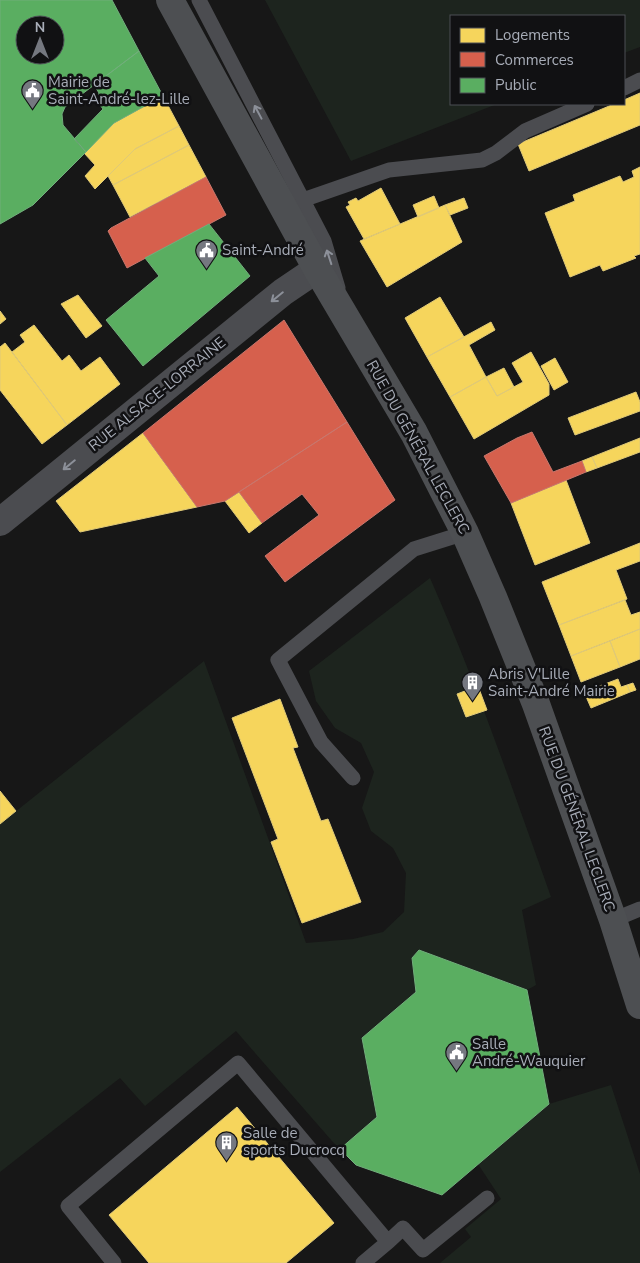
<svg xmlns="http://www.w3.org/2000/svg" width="640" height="1263" font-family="'Nunito Sans',sans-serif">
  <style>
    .green { fill: #1d241e }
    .homes { fill: #f6d55c; stroke: #dfc978 }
    .shops { fill: #d6604d; stroke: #c8776d }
    .public { fill: #5aae61; stroke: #71ae7b; fill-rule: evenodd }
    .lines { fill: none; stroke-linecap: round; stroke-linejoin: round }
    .service { stroke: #4b4c50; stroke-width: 15 }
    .minor { stroke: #4b4c50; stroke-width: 28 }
    .primary { stroke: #4d4f52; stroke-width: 28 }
    .oneway { stroke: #8c9099 }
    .labels { text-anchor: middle; stroke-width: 5; stroke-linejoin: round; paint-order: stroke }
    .poi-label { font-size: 15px; fill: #a8adb8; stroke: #111113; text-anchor: start }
    .street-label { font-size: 15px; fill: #a8adb8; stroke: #111113 }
  </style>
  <rect width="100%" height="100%" fill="#171717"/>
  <!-- green -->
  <path class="green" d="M265,0H640V47L624,53V16H451V104H497L351,161Z
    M430,578C476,682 513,790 551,897L522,910L536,985L527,990L419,950L412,958L416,992L377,1117L340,1149L332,1141L236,1031L145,1106L120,1078L0,1172V824L204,661L306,943L353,939L383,932L404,912L406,873L393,848L371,831L362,808L374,772L361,743L335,728L316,701L309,671Z
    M611,1085L640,1174V1263H440L471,1237L465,1229L501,1199L478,1164L549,1104Z"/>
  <!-- homes -->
  <path class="homes" d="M640,93V125L529,171L518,144L614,104H624V100Z
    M163,96L179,126L135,149L95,189L85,176L95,165L84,153L114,123Z
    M179,126L189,145L113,185L108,176L135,149Z
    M189,145L206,177L130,217L113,185Z
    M640,167V254L634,256L636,258L603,271L600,265L570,277L545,213L575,201L573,195L620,176L623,182L634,177L632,171Z
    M381,188L400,224L364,239L346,207L350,205L348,202L356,198L358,201Z
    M434,196L439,208L418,217L413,205Z
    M464,198L468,208L450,215L445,205Z
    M445,205L462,242L387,287L360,241Z
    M78,295L102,326L86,338L61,304Z
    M440,297L464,337L427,357L405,318Z
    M0,311L6,319L0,324Z
    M491,322L495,330L469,345L486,377L450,397L427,357Z
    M34,325L62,361L69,355L81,371L100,357L120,384L67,425L12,352L25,342L20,335Z
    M5,343L67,425L42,444L0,390V347Z
    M531,352L549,384V395L474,439L450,397L486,377L497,396L523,382L512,363Z
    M555,358L568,382L554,390L541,366Z
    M504,368L514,387L497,396L486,377Z
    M636,392L640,402V411L575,435L568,418Z
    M143,433L197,507L80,532L56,501Z
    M640,438V452L597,468L592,457Z
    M592,457L597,468L586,472L582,461Z
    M566,480L590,543L535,565L511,503Z
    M239,492L262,523L249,533L225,501Z
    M640,543V561L616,570L627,599L559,625L542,582Z
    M625,600L631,615L640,612V629L571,656L559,625Z
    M640,629V659L620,667L610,641Z
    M610,641L620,667L581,682L571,656Z
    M618,679L621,687L627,685L630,692L591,708L584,692Z
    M633,683L636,690L630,692L627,685Z
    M478,686L487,710L466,717L457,694Z
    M280,699L298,747L293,748L321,821L328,819L361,902L302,923L271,842L278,839L232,718Z
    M0,791L16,811L0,824Z
    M237,1107L334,1223L286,1263H149L109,1215Z"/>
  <!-- shops -->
  <path class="shops" d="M206,177L226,215L127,268L108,231L111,228Z
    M284,320L347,422L225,501L197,507L143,433Z
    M347,422L395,500L285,582L265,556L319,515L302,494L262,523L239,492Z
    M532,432L553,472L582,461L586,472L511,503L484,456L517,438Z"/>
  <!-- public -->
  <path class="public" d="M0,0H112L139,51L65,107L62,114L63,125L86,152L33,205L0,224ZM25,25H55V55H25Z
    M139,51L163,96L114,123L86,152L74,139L103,109L97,101L99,93L94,85Z
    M209,224L250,276L143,366L106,320L159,276L145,258Z
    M419,950L527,990L549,1104L442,1195L356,1165L340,1149L377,1117L362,1038L416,992L412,958Z"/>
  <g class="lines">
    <!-- service -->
    <path class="service" d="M199,0L324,241L338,288
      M624,88L640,80
      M294,203L389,170L482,160L496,153L525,131L587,104
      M353,778L321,742L278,660L414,549L465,533
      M613,920L640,909
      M388,1242L403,1228L423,1250L487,1198
      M114,1263L68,1206L238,1063L388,1242L363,1263"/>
    <!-- minor -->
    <path class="minor" d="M0,522L283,292L317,269"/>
    <!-- primary -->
    <path class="primary" d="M170,0L317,269L414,433L465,533L493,597L536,704L613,920L640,1005"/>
  </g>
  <!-- one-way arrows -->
  <defs><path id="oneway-shaft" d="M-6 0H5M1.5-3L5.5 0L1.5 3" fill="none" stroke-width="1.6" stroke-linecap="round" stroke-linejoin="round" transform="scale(1.25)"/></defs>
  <g class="oneway">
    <use href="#oneway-shaft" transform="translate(258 112) rotate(-118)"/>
    <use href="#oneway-shaft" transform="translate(329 257) rotate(-108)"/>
    <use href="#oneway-shaft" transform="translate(277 297) rotate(141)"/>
    <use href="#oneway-shaft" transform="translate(69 465) rotate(141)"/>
  </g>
  <!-- icons -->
  <defs>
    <symbol id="civic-pin" viewBox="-11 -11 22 30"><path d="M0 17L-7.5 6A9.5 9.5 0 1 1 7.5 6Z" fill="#757880" stroke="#111113"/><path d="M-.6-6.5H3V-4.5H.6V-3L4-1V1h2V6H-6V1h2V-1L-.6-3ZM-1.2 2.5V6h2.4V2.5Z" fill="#fff"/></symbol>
    <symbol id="building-pin" viewBox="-11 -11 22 30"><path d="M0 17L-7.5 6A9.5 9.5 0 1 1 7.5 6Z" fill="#757880" stroke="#111113"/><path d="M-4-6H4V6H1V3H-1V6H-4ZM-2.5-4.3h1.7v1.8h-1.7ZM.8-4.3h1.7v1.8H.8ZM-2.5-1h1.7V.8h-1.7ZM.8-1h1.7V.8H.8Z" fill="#fff"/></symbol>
  </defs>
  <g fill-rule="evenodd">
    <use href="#civic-pin" x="20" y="78" width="25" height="34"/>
    <use href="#civic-pin" x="194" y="238" width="25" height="34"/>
    <use href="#building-pin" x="460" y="670" width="25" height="34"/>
    <use href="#civic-pin" x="444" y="1040" width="25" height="34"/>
    <use href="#building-pin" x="214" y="1130" width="25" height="34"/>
  </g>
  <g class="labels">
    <!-- poi labels -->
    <g class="poi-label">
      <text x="48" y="87">Mairie de<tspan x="48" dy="17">Saint-André-lez-Lille</tspan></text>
      <text x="222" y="255">Saint-André</text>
      <text x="488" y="679">Abris V'Lille<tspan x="488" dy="17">Saint-André Mairie</tspan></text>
      <text x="472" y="1049">Salle<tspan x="472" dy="17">André-Wauquier</tspan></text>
      <text x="243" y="1138">Salle de<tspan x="243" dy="17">sports Ducrocq</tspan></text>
    </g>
    <!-- street labels -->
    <g class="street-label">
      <text transform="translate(157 394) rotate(-39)" y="5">RUE ALSACE-LORRAINE</text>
      <text transform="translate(418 447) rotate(61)" y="5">RUE DU GÉNÉRAL LECLERC</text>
      <text transform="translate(577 819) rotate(70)" y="5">RUE DU GÉNÉRAL LECLERC</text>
    </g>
  </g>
  <!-- legend -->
  <rect x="450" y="15" width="175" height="90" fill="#111113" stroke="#4d4f55"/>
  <rect x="460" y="28" width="25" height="15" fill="#f6d55c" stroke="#4d4f55"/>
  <text x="495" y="40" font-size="15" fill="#a8adb8">Logements</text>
  <rect x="460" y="52" width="25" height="15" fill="#d6604d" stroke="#4d4f55"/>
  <text x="495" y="65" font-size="15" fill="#a8adb8">Commerces</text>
  <rect x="460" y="78" width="25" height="15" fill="#5aae61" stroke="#4d4f55"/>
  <text x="495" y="90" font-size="15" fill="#a8adb8">Public</text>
  <!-- north arrow -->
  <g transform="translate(40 40)"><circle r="24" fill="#111113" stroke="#4d4f55"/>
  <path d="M0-4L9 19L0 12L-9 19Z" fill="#757880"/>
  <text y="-8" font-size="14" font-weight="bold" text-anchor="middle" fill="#a8adb8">N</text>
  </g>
</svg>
